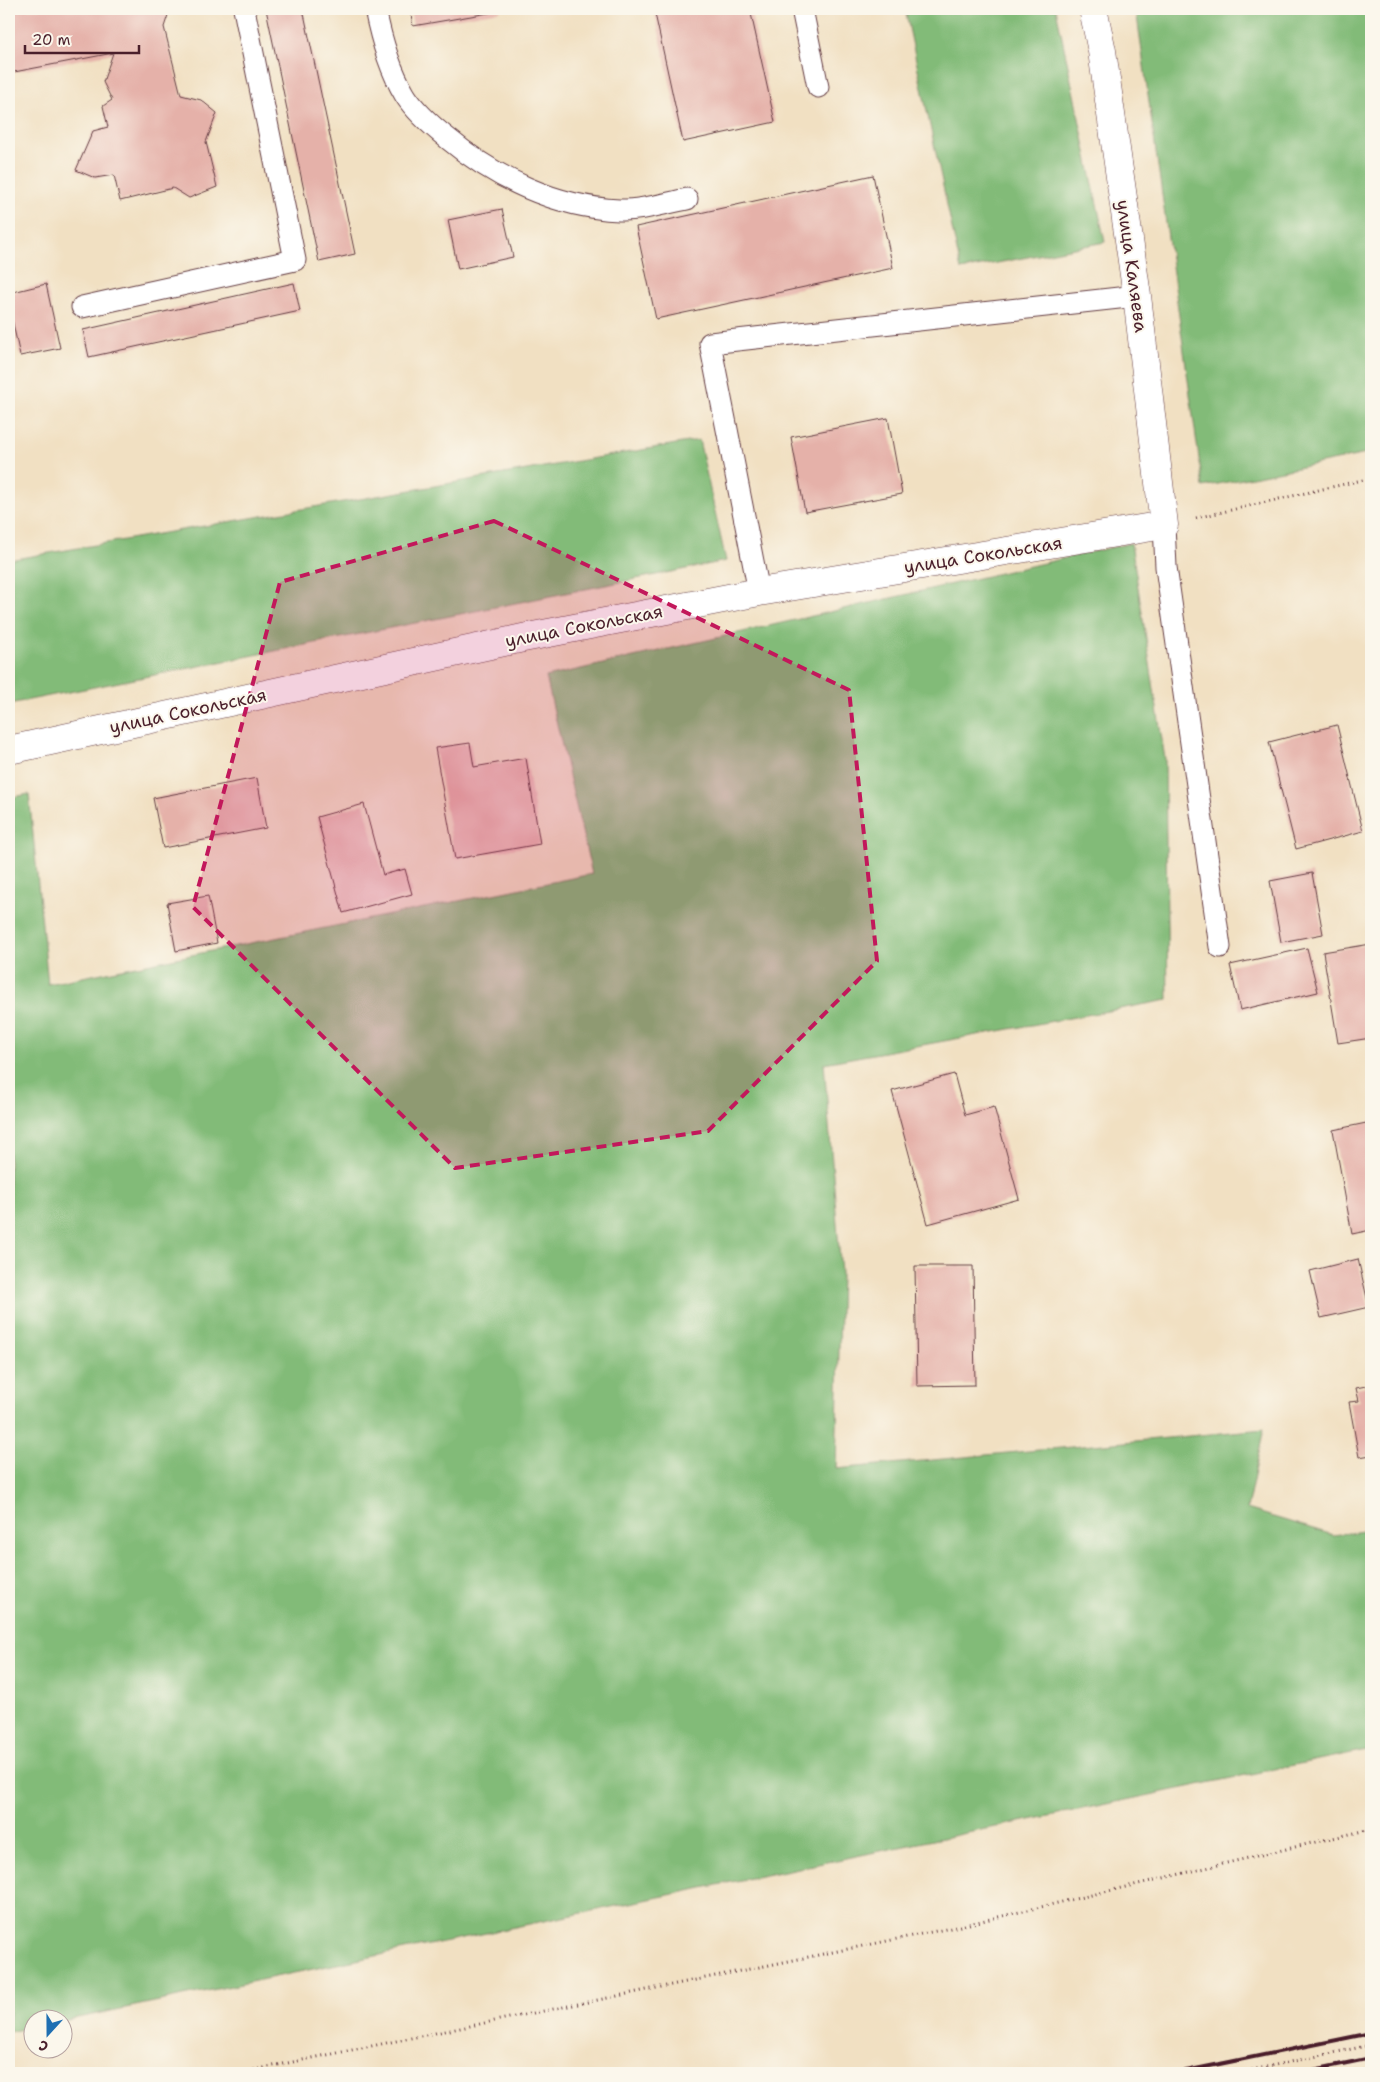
<svg xmlns="http://www.w3.org/2000/svg" width="1380" height="2082" font-family="'Shantell Sans',sans-serif">
  <style>
    .forest { fill: #82bb78; stroke: #666d52 }
    .building { fill: #e5b1a9 }
    .lines { fill: none; stroke-linecap: round; stroke-linejoin: round }
    .lane-casing { stroke: #633c42; stroke-width: 23 }
    .street-casing { stroke: #633c42; stroke-width: 29 }
    .path { stroke: #633c42; stroke-width: 3; stroke-dasharray: 1 4; stroke-linecap: butt }
    .lane { stroke: #fff; stroke-width: 21 }
    .street { stroke: #fff; stroke-width: 28 }
    .rail { stroke: #4a1f2b; stroke-width: 4 }
    .marked { fill: #c2185b; fill-opacity: 0.2; stroke: #c2185b; stroke-width: 4; stroke-dasharray: 10 6; stroke-linejoin: round }
    .labels { text-anchor: middle; stroke-width: 4; stroke-linejoin: round; paint-order: stroke }
    .street-label { font-size: 18px; fill: #4a1f2b; stroke: #fbf7ec }
  </style>
  <rect width="100%" height="100%" fill="#fbf7ec"/>
  <filter id="ink" filterUnits="userSpaceOnUse"><feTurbulence type="fractalNoise" baseFrequency=".02" numOctaves="2"/><feDisplacementMap in="SourceGraphic" scale="10" xChannelSelector="R" yChannelSelector="G"/><feConvolveMatrix kernelMatrix="1 2 1 2 8 2 1 2 1" color-interpolation-filters="sRGB"/></filter>
  <filter id="wash" filterUnits="userSpaceOnUse"><feTurbulence type="fractalNoise" baseFrequency=".0096" numOctaves="4" result="noise"/><feDisplacementMap in="SourceGraphic" scale="20" xChannelSelector="R" yChannelSelector="G"/><feGaussianBlur stdDeviation="1.12" result="paint"/><feColorMatrix in="noise" values="0 0 0 0 0 0 0 0 0 0 0 0 0 0 0 0 0 1.4 0 .05"/><feComposite in="paint" operator="in"/></filter>
  <g filter="url(#wash)">
    <rect width="100%" height="100%" fill="#f1e0c2"/>
    <!-- forest -->
    <path class="forest" d="M905,9H1056L1105,242L961,270Z
      M1136,9H1371V453L1203,487Z
      M699,440L726,561L9,704V560Z
      M1131,543L1165,759L1168,1000L824,1063L841,1273L836,1469L1264,1429L1247,1509L1333,1535L1371,1530V1749L63,2021L32,2020V2027L9,2032V798L29,794L48,984L592,874L546,677Z"/>
    <g id="blocks">
      <!-- building -->
      <path class="building" d="M9,9H170L164,27L181,95L201,100L217,113L206,142L217,187L189,198L173,188L120,201L114,175L95,178L76,170L93,131L108,127L103,106L112,100L103,82L113,53L9,73Z
        M266,9H303L355,254L319,262Z
        M410,9H500V11L413,26Z
        M654,9H750L775,122L683,142Z
        M873,175L893,268L656,319L636,227Z
        M502,209L513,257L458,269L448,220Z
        M294,283L300,311L89,357L83,330Z
        M46,284L60,348L20,356L9,305V293Z
        M888,418L902,494L805,512L791,437Z
        M1337,725L1363,831L1296,849L1269,742Z
        M470,743L474,767L526,758L540,844L455,859L435,748Z
        M257,778L266,828L163,848L153,798Z
        M364,804L383,875L405,869L412,894L343,913L317,817Z
        M1312,873L1323,934L1281,942L1270,881Z
        M208,896L217,943L176,951L167,903Z
        M1371,944V1038L1338,1043L1323,952Z
        M1307,948L1318,992L1240,1010L1230,965Z
        M954,1074L965,1115L994,1107L1019,1199L928,1224L892,1091Z
        M1371,1122V1230L1352,1234L1333,1130Z
        M1358,1259L1369,1307L1321,1318L1310,1271Z
        M915,1266H973L975,1385L917,1386Z
        M1371,1385V1455L1359,1457L1349,1402L1359,1401L1356,1388Z"/>
    </g>
  </g>
  <g filter="url(#ink)">
    <use href="#blocks" fill-opacity="0" stroke="#633c42" stroke-width="1"/>
    <g class="lines">
      <defs>
        <path id="lane" d="M375,9C381,39 389,68 405,95C415,111 432,126 447,138C495,178 555,207 619,210C641,211 666,203 687,199
          M802,9L818,87
          M82,307L295,260L244,9
          M1164,525L1166,567L1220,947
          M759,592L710,343L1137,296"/>
        <path id="street" d="M9,750L523,638L759,592L1164,525L1137,296L1102,51L1093,9"/>
      </defs>
      <!-- lane casing -->
      <use href="#lane" class="lane-casing"/>
      <!-- street casing -->
      <use href="#street" class="street-casing"/>
      <!-- path -->
      <path class="path" d="M1196,518L1371,478
        M239,2073L956,1927L1371,1829
        M1237,2073L1371,2045"/>
      <!-- lane -->
      <use href="#lane" class="lane"/>
      <!-- street -->
      <use href="#street" class="street"/>
      <!-- rail -->
      <path class="rail" d="M1176,2073L1371,2033
        M1299,2073L1371,2058"/>
    </g>
  </g>
  <!-- marked area -->
  <path class="marked" d="M494,521L849,690L877,961L708,1131L455,1168L193,907L280,582Z"/>
  <g class="labels">
    <!-- street labels -->
    <g class="street-label">
      <text transform="translate(1132 266) rotate(82)" y="6">улица Каляева</text>
      <text transform="translate(983 555) rotate(-9)" y="6">улица Сокольская</text>
      <text transform="translate(584 626) rotate(-11)" y="6">улица Сокольская</text>
      <text transform="translate(188 711) rotate(-12)" y="6">улица Сокольская</text>
    </g>
  </g>
  <!-- margin -->
  <rect width="1380" height="2082" fill="none" stroke="#fbf7ec" stroke-width="30"/>
  <!-- north arrow -->
  <g transform="translate(48 2034) rotate(201)"><circle r="24" fill="#fbf7ec" stroke="#b4a19f"/>
  <path d="M0-4L9 19L0 12L-9 19Z" fill="#1f6fb2"/>
  <text y="-8" font-size="14" font-weight="bold" text-anchor="middle" fill="#4a1f2b">С</text>
  </g>
  <!-- scale -->
  <path d="M25 45v8h114v-8" fill="none" stroke="#4a1f2b" stroke-width="2.5"/>
  <text x="32" y="45" font-size="15" fill="#4a1f2b" stroke="#fbf7ec" stroke-width="4" paint-order="stroke">20 m</text>
</svg>
